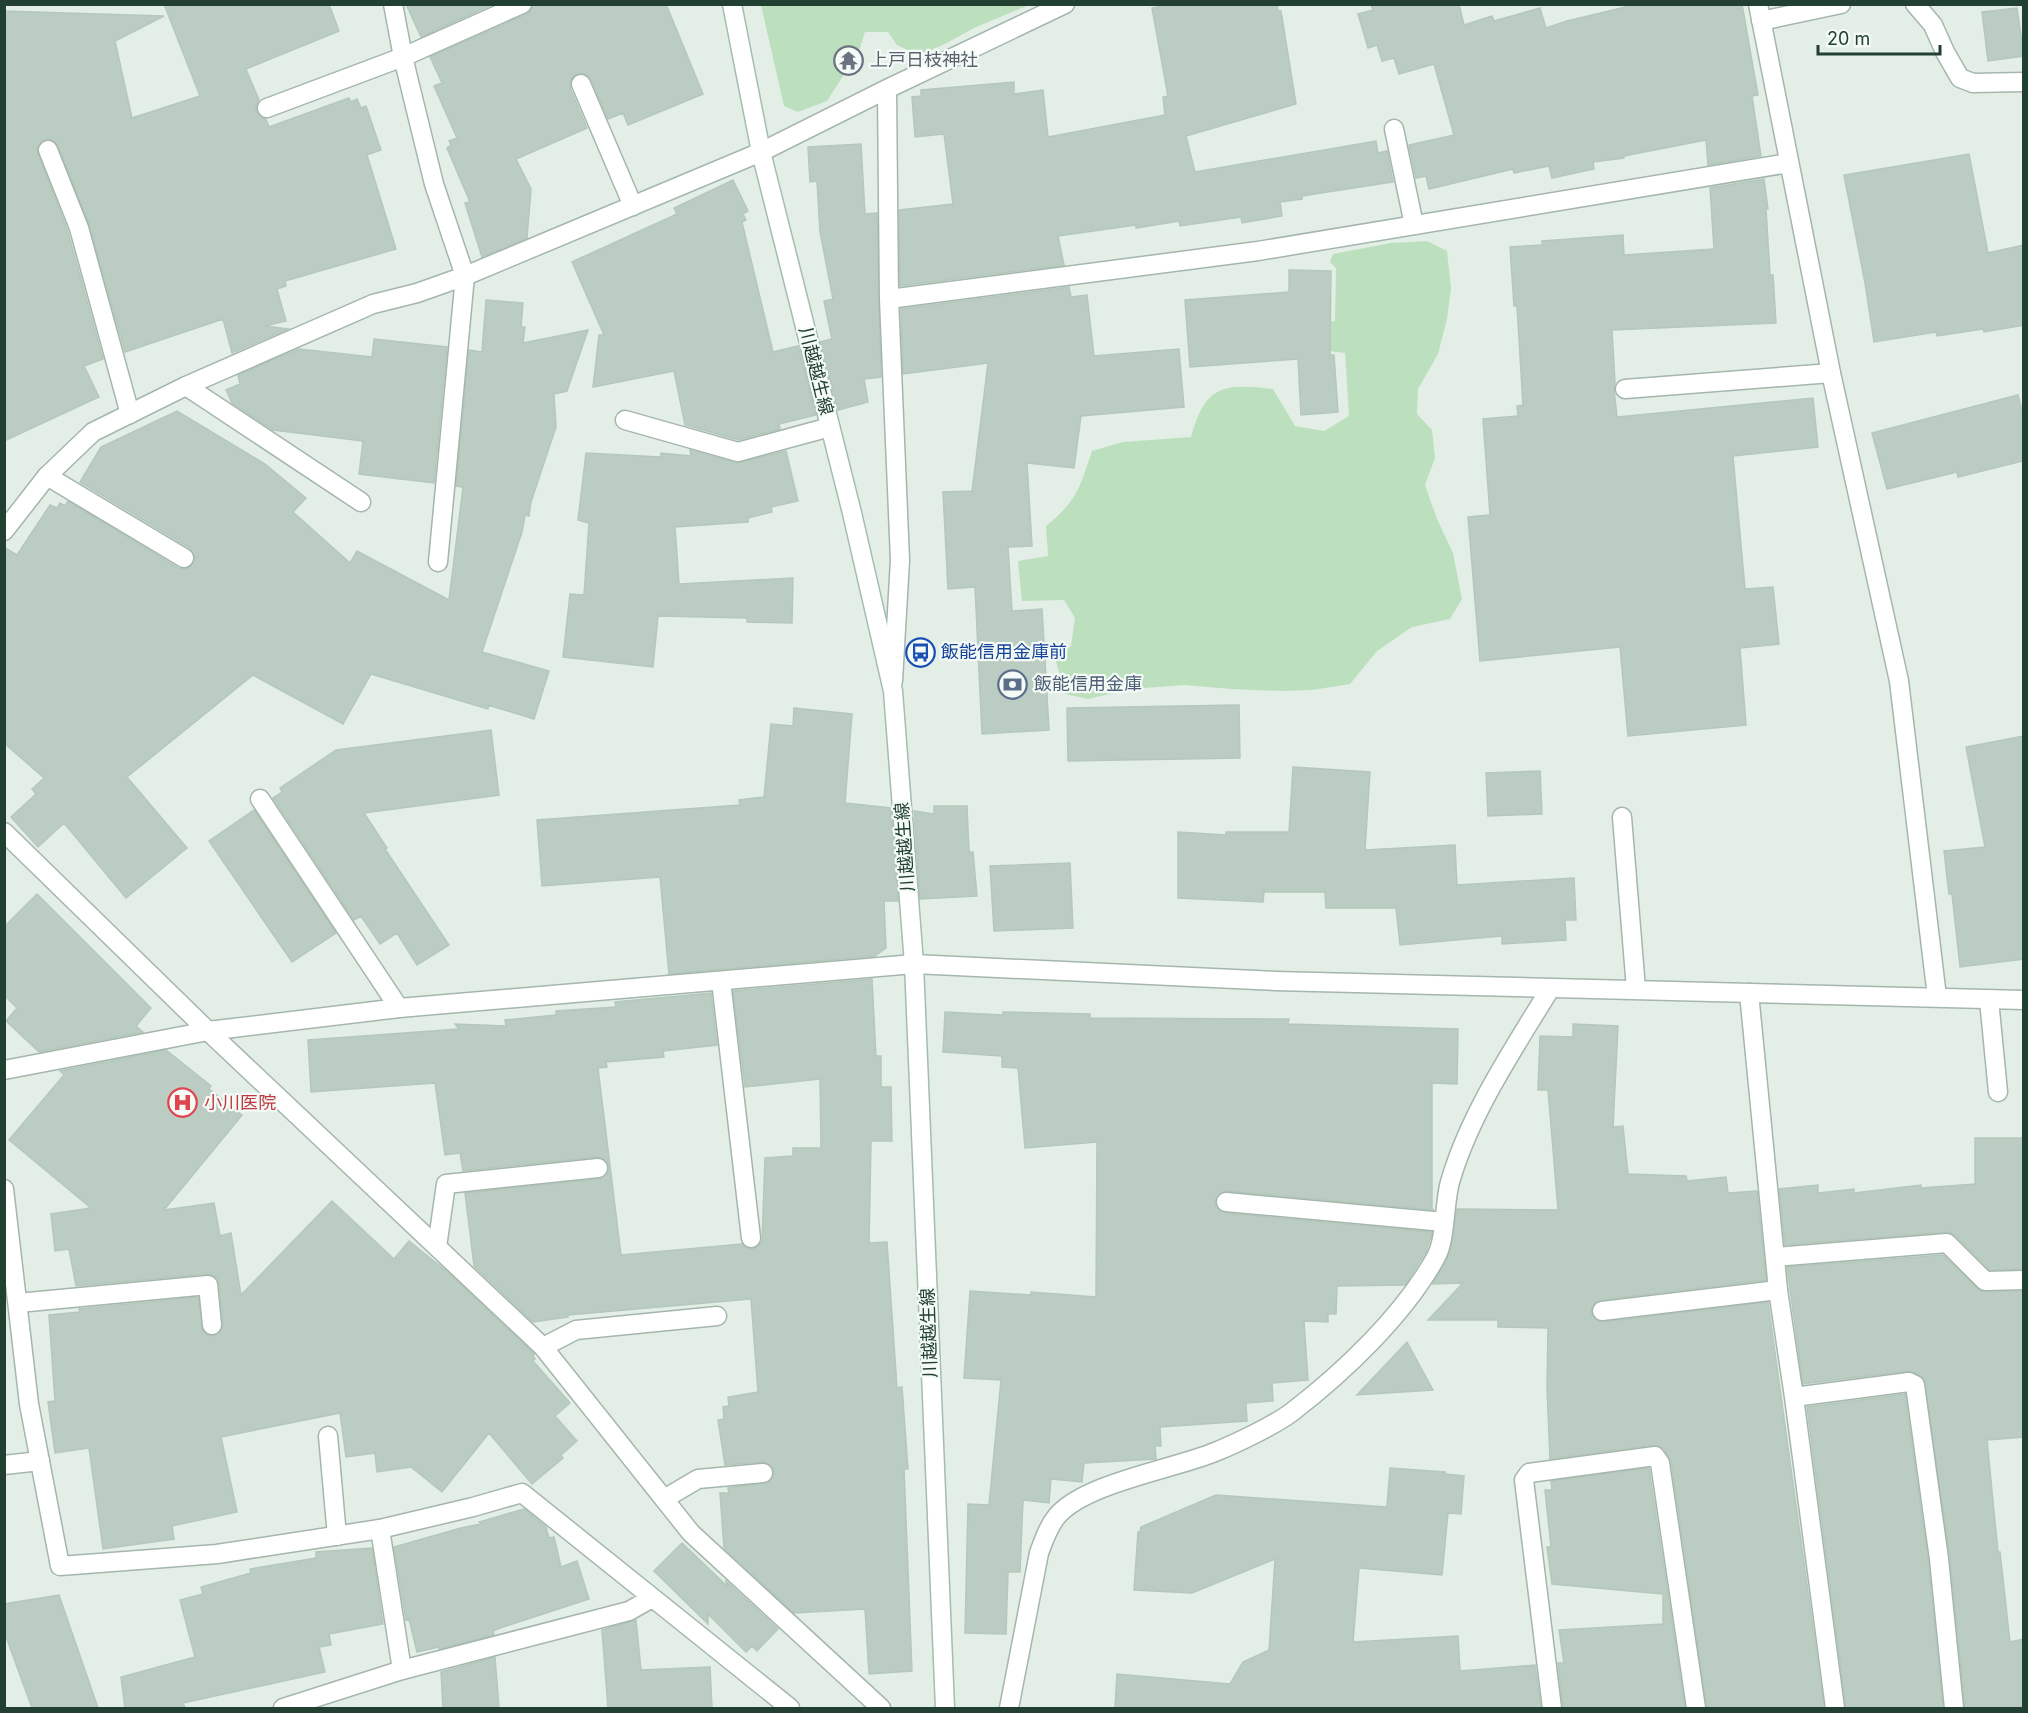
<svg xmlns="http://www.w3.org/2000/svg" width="2028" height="1713" font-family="Inter,'Noto Sans JP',sans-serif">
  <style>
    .green { fill: #bce0be }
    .building { fill: #bbccc2; stroke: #b5c8bc; stroke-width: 1.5 }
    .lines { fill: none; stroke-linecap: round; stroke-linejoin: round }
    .service-casing { stroke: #a5b6ad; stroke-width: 21 }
    .minor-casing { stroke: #a5b6ad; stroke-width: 21 }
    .tertiary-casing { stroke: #a5b6ad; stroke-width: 21 }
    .secondary-casing { stroke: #a4bdaf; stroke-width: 21 }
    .service { stroke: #fff; stroke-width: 18 }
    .minor { stroke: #fff; stroke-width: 18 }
    .tertiary { stroke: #fff; stroke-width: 18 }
    .secondary { stroke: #fff; stroke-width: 18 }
    .labels { text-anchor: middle; stroke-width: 4.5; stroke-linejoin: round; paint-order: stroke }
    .worship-label { font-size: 18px; fill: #5b616d; stroke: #f4faf6; text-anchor: start }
    .street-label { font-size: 18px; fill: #224032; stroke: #f4faf6 }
    .transit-label { font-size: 18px; fill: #164399; stroke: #f4faf6; text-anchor: start }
    .service-label { font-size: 18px; fill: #4e5e75; stroke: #f4faf6; text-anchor: start }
    .health-label { font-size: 18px; fill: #be3a42; stroke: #f4faf6; text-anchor: start }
  </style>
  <rect width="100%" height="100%" fill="#e3eee7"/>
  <!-- green -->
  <path class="green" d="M761,5V4L1029,5L974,28L943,45L918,55L897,45L888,32H865L859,51L827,101L798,112L784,106Z
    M1427,241L1447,251L1451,288L1447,319L1438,354L1418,389L1417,414L1432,430L1435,458L1425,485L1437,519L1453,553L1462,599L1450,619L1412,627L1377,651L1350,684L1312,690L1281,691L1231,689L1184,685L1131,689L1088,699L1065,694L1055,658L1071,646L1075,618L1064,600L1022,601L1018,561L1048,556L1046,526C1077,501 1080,487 1092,451L1123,442L1191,437C1205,385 1223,383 1273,389L1295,426L1324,431L1349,416L1345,353L1321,350L1309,323L1335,321L1336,268L1330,262L1333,254L1391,243Z"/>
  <!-- building -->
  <path class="building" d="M164,4H329L339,31L246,69L259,100L256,106V111L260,117L266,119L269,127L349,98L351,102L357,99L361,108L366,106L381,150L367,155L396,249L285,281L286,286L277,289L286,321L265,326L288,329L232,353L223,319L125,352L89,224L58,146L50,139L43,140L37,148L38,154L68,232L103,359L84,366L99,397L4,441V11L164,16L115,41L132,118L200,96Z
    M406,4H493L421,37Z
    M533,4H666L703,94L628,125L623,113L608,119L591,79L583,73L576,74L572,78L570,88L587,128L516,159L531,189L527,238L482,257L465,203L470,202L447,148L451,145L449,141L457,138L434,86L442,83L430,57L527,14L531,10Z
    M1171,4H1277L1278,11H1281L1296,104L1186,136L1195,172L1376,141L1378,153L1387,151L1393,182L1302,196V199L1280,202L1282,216L1242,223L1241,217L1180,226L1179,221L1136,228V225L1058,236L1064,265L900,286L899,210L953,204L944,134L915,137L912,97L921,96V90L1014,82V94L1043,90L1048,137L1165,115L1163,97L1168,96L1152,8Z
    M1371,4H1459L1464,25L1492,16L1494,21L1540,8L1546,28L1567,21L1638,4H1742L1758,95L1752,96L1761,156L1708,165L1706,140L1624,156V158L1593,162L1594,169L1552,178L1549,166L1514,173L1513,169L1429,189L1426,176L1416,178L1409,145L1454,135L1434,64L1399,74L1394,58L1382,61L1377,45L1368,48L1358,14L1373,10Z
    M2017,8L2024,56L1988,61L1982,12Z
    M861,144L865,214L877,213L881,377L864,379L868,402L838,410L820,342L832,339L824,301L833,299L820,232L817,181L810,182L808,147Z
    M1969,154L1988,253L2024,245V325L1984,332L1983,329L1937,336L1936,332L1874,342L1865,283L1844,175Z
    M1764,179L1768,209H1766L1770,275H1773L1776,323L1612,330L1615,383L1614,389L1617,417L1813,398L1818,447L1733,456L1745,589L1773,587L1779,644L1740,648L1746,725L1628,736L1620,647L1480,661L1468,517L1490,515L1483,419L1518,416L1517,406L1523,405L1517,306H1514L1510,247L1542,245V241L1623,235L1624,255L1714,249L1710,188Z
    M733,180L748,211L743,214L746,220L742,222L773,352L798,346L816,415L779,424L780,429L738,440L685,425L674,371L593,387L599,335H604L572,262L677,214L674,208Z
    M1289,270L1331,271L1330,355H1334L1338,412L1301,415L1298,359L1190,367L1185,300L1289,292Z
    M1069,287L1071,297L1087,295L1094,356L1179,349L1184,407L1081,416L1074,468L1027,463L1032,546L1008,547L1012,611L1042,609L1049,730L982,734L975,587L948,589L943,492L972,491L988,363L903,374L901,309Z
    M486,300L523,303L521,327H525L523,343L588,330L567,391L554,394L556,427L531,502L529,516L525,515L522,532L482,652L549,671L534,719L488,705V709L371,674L343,724L253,675L127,777L187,848L126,898L64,823L38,847L11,817L36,794L32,789L44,778L4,743V547L17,555L50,505L57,508L60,503L65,506L68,501L178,568L184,569L190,567L195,558L190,548L80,482L101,447L177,411L265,464L306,498L293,512L350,563L357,551L449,600L463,487L456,486L469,350L482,352Z
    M374,339L447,347L434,483L359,474L363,441L273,430L232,403L226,390L240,384L238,375L299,349L372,357Z
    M2018,395L2023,415V461L1958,477L1957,472L1887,489L1872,433Z
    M690,450L736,463L786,451L798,501L771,507L772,512L748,518V522L675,527L679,584L793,578L792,623L747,622V618L658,616L653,667L563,657L570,594L584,595L589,523L578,520L586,453L661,457V453L691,456Z
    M1239,705L1240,758L1068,761L1067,708Z
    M794,708L852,714L845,803L891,808L898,901H884L886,948L875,956L669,974L660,877L542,886L537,820L740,805L739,800L764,797L771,724L793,726Z
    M491,730L499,795L364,813L387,848L385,849L449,945L417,965L397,933L380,944L361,916L354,920L273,798L282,792L280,788L336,750Z
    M2024,736V959L1960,967L1952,894H1949L1944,851L1985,847L1966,747Z
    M1293,767L1370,772L1365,850L1455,845L1457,885L1574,878L1576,920H1565L1566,940L1502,944V936L1400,945L1396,908H1326L1325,892H1264L1263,902L1178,898V832L1226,835V832H1289Z
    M1540,771L1542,814L1488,816L1486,773Z
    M934,806H967L969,852H973L977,896L920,899L914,811L934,814Z
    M254,810L336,933L292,962L209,841Z
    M1070,863L1073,928L994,931L990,866Z
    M37,894L151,1008L136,1026L143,1032L39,1052L6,1021L17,1008L4,995V927Z
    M872,979L876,1056H881V1087H891L892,1141H871L869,1243L887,1242L897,1388L902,1387L908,1469H904L912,1671L869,1674L865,1609L794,1613L724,1548L720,1493H729L728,1488L769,1482L774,1473L772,1466L763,1462L725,1465L718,1420L724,1419L723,1407L729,1406L728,1397L758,1392L751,1299L568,1315V1317L533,1322L474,1266L465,1193L599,1179L605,1177L608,1172L607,1161L597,1157L463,1171L460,1153L445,1155L435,1083L311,1092L308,1040L459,1029L455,1024L506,1026L505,1020L556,1015V1011L616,1007L615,1002L711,993L717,1045L663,1051L664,1057L606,1062L607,1067L598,1068L621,1255L742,1244L746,1248L752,1249L757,1247L762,1242L765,1158L793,1156V1148H821L820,1079L745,1087L733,991Z
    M945,1012L1003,1015V1012L1090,1014V1018L1289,1019L1288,1024L1458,1029L1457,1084L1432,1083V1209L1434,1210L1227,1191L1221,1192L1215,1200L1216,1207L1225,1213L1432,1232L1426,1252L1405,1285L1337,1286L1336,1314H1328V1322L1304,1321L1308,1380L1272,1383L1273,1401L1246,1403L1247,1421L1160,1427L1161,1446H1155L1156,1459L1084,1463L1082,1482L1051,1479L1049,1503L1023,1500L1020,1572H1008L1006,1634L965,1633L968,1504L989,1505L1001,1380L964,1378L970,1291L1031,1295V1292L1096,1297L1097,1142L1025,1148L1018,1068L1002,1067V1056L943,1052Z
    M1573,1024L1618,1026L1613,1127L1623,1126L1628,1174L1686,1176L1687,1181L1726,1177L1728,1193L1757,1191L1766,1280L1601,1300L1592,1306L1591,1313L1597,1321L1603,1322L1768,1302L1824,1708H1707L1671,1461L1664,1449L1660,1446L1653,1445L1550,1459L1547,1388L1548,1328L1498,1327V1320H1428L1463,1283L1433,1284L1450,1252L1457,1209L1558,1210L1548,1090H1538L1540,1036L1573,1037Z
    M166,1050L211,1086L209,1089L242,1115L164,1210L214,1203L220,1236L231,1233L241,1295L332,1201L394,1259L409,1241L451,1275L534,1354L533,1356L535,1359L533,1361L570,1403L555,1416L577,1441L561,1455L563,1458L532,1484L489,1433L442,1492L411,1467L377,1472L375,1453L346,1457L340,1413L221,1437L237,1512L172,1526L174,1539L103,1549L89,1448L55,1453L48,1402L55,1401L49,1315L80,1312L79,1309L198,1297L203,1331L208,1335L214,1336L219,1334L223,1324L219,1284L217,1278L207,1274L76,1286L69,1249L55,1251L51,1214L91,1208L9,1140L64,1075L60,1071Z
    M1975,1138H2024V1269L1990,1270L1955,1235L1947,1232L1785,1245L1779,1189L1818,1185V1193L1854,1189V1193L1921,1185V1188L1975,1184Z
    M1943,1255L1980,1291H2024V1437L1987,1440L1998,1552H2000L2010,1642L2024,1639V1708H1965L1950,1558L1924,1379L1914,1372L1908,1371L1803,1384L1787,1267Z
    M1407,1342L1433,1390L1357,1395Z
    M1905,1394L1928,1560L1943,1708H1846L1807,1407Z
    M1390,1468L1445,1472V1474L1464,1476L1461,1514L1448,1513L1442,1575L1359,1568L1353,1642L1458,1636L1460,1671L1535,1665L1541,1708H1115L1117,1674L1230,1684L1243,1662L1269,1650L1275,1559L1192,1593L1134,1590L1138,1532H1140L1141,1527L1216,1495L1387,1507Z
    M1649,1468L1685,1708H1563L1558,1663H1564L1559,1630L1663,1624V1594L1552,1584L1547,1547H1551L1545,1490H1552L1551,1481Z
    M524,1509L546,1527L549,1538L554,1537L561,1567L577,1561L589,1599L503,1627L493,1631L494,1635L439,1649V1647L417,1652L409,1619L406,1620L394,1547L461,1528L481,1524L479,1522Z
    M682,1543L727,1586L726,1581L778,1629L757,1651L752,1646L746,1652L708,1614V1624L654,1571Z
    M372,1548L383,1624L329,1634L331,1645L319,1647L325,1672L183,1703L185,1708H125L121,1677L195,1657L180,1600L203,1594L201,1587L251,1573L250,1569L316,1558V1552Z
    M59,1595L98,1708H32L4,1631V1604Z
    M636,1620L641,1670L710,1667L712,1708H608L602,1630Z
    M495,1657L499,1708H443L441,1672Z"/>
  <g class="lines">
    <defs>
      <path id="service" d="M581,84L633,206
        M267,108L403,57L434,184L465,276L438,562
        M1394,129L1414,225
        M48,150L79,228L130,414
        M186,386L361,502
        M1625,389L1831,373
        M625,420L738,452L830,427
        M47,476L184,558
        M260,799L399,1008
        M1622,817L1636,989
        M721,981L751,1238
        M1989,1000L1998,1092
        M1226,1202L1444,1222
        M437,1247L446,1184L598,1168
        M18,1303L208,1285L212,1325
        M1602,1311L1778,1290
        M543,1347L576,1330L717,1316
        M328,1436L337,1536
        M4,1465L40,1461
        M664,1499L698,1479L763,1473
        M380,1529L402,1670"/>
      <path id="minor" d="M393,4L403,57L522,4
        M1758,4L1831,373L1899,681L1937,997
        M1915,4L1933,25L1945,52L1960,78L1973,83L2024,82
        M1761,21L1841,4
        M887,89L889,299L900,560L893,681
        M889,299L1258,251L1789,163
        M4,531L47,476L93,432L186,386L373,304L417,293L465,276L761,152L887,89L1065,4
        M4,832L208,1031L543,1347L691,1533L881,1708
        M1749,993L1778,1290L1794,1397L1835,1708
        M4,1070L208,1031
        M4,1189L29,1404L60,1566L217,1554L380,1529L473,1507L522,1493L790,1708
        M1776,1257L1947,1243L1985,1281L2024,1280
        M1794,1397L1909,1382L1915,1385L1939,1559L1954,1708
        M283,1708L402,1670L629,1611L652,1598
        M1009,1708L1039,1553C1044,1540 1048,1527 1057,1516C1085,1483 1174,1469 1215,1452C1235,1444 1275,1425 1292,1412C1344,1372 1404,1315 1436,1257C1446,1239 1444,1203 1450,1182C1470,1113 1513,1050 1550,989
        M1552,1708L1524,1480L1529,1473L1655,1456L1660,1463L1696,1708"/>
      <path id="tertiary" d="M208,1031L399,1008L914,964L1275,981L2024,1000"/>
      <path id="secondary" d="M732,4L761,152L852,513L893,691L914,964L945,1708"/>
    </defs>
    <!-- service casing -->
    <use href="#service" class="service-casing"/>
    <!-- minor casing -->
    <use href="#minor" class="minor-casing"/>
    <!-- tertiary casing -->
    <use href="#tertiary" class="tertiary-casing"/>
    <!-- secondary casing -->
    <use href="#secondary" class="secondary-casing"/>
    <!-- service -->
    <use href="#service" class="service"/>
    <!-- minor -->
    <use href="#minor" class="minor"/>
    <!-- tertiary -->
    <use href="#tertiary" class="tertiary"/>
    <!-- secondary -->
    <use href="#secondary" class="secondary"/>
  </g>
  <!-- icons -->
  <defs>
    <symbol id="temple-ring" viewBox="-11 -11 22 22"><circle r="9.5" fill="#f4faf6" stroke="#6b7280" stroke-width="1.5"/><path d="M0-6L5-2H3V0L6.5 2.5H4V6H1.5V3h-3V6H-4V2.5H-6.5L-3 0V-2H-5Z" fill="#6b7280"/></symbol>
    <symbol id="bus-ring" viewBox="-11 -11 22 22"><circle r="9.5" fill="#f4faf6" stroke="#1a4fb4" stroke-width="1.5"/><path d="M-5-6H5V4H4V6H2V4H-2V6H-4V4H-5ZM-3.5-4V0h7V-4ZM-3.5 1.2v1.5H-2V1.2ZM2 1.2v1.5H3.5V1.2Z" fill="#1a4fb4"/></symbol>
    <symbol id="bank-ring" viewBox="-11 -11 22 22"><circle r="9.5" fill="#f4faf6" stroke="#5c6f8a" stroke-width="1.5"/><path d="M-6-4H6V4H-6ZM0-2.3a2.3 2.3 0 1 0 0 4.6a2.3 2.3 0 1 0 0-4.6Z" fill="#5c6f8a"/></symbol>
    <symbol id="hospital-ring" viewBox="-11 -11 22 22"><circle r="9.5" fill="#f4faf6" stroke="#e0444e" stroke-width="1.5"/><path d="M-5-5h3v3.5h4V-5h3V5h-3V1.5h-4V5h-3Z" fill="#e0444e"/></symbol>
  </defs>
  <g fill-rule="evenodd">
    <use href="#temple-ring" x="832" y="44" width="33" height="33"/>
    <use href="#bus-ring" x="904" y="636" width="33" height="33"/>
    <use href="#bank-ring" x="996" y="668" width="33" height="33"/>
    <use href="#hospital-ring" x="166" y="1086" width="33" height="33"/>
  </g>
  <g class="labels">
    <!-- worship labels -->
    <g class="worship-label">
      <text x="870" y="66">上戸日枝神社</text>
    </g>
    <!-- street labels -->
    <g class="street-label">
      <text transform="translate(816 371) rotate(76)" y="6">川越越生線</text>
      <text transform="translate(905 847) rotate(-94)" y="6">川越越生線</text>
      <text transform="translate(929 1333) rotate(-92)" y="6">川越越生線</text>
    </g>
    <!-- transit labels -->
    <g class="transit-label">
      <text x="941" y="658">飯能信用金庫前</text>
    </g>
    <!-- service labels -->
    <g class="service-label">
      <text x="1034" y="690">飯能信用金庫</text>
    </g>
    <!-- health labels -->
    <g class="health-label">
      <text x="204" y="1109">小川医院</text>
    </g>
  </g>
  <!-- border -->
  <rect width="2028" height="1713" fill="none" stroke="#224032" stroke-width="12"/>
  <!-- scale -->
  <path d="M1818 45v9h122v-9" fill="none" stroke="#224032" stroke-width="3"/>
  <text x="1827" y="45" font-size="18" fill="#224032" stroke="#f4faf6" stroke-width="4.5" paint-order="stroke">20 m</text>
</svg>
